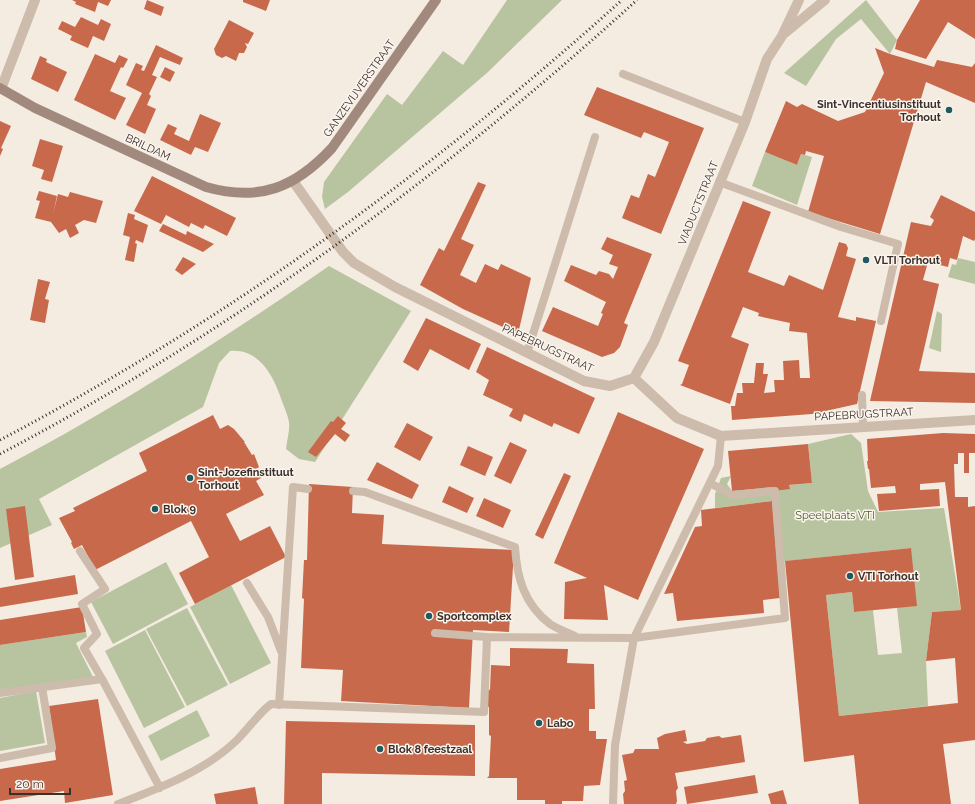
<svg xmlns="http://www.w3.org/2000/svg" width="975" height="804" font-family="Raleway,sans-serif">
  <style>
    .green { fill: #b8c4a0 }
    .building { fill: #c8694b }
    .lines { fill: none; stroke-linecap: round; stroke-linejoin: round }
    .lane { stroke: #cdbbac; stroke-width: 8 }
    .street { stroke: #cdbbac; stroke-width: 10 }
    .secondary { stroke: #a18a7d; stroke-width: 10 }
    .rail { stroke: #3b302b; stroke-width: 3; stroke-dasharray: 1 3; stroke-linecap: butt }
    .poi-dot { fill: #1f5a5e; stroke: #fbf5ee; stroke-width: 1.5 }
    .labels { text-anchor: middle; stroke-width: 3; stroke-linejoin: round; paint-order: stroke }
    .street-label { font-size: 11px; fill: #3b302b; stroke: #fbf5ee }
    .poi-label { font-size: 11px; font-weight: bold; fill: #3b302b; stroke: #fbf5ee; text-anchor: start }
    .park-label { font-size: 11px; fill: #4a5a2e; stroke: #fbf5ee }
  </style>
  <rect width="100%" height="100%" fill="#f4ebe1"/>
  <!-- green -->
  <path class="green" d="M507,0H562L488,72L348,192L325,209L322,197L324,182L387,94L402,105L443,51L463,65Z
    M866,0L897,40L890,54L861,19L836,39L806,86L784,73Z
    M765,152L797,165L801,154L812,157L797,205L752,186Z
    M958,258L975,262V284L948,277L952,264L956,265Z
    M329,266L411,311L315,462L299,459L286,449C287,440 290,430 289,422C288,416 285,409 283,404C275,379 261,348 230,351L219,363L203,407L39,499L52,525L0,548V469C115,409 222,340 329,266Z
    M937,311L942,314L941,352L929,348Z
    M851,434L861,443L868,491L878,512L944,508L961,610L932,612L926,661L928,706L839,716L826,595L852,592L854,612L873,610L878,655L902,653L897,608L911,548L777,562L771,501L715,508V494L721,478L731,476L727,484L732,491L812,483L808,444Z
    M166,562L188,604L113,644L91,602Z
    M231,585L271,663L230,684L190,607Z
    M187,608L228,685L187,706L146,629Z
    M145,630L185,707L144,728L105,651Z
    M86,632L87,637L76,643L93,677L0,691V645Z
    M36,691L45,743L0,751V698Z
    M197,710L210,736L161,761L148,736Z"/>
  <!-- building -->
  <path class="building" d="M72,0H111L108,6L98,2L95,12L75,4L76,2Z
    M147,0L164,7L161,16L144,9Z
    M243,0H270L266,11L243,2Z
    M920,0H975V39L948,22L926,59L895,49L897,40Z
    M81,17L98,25L101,19L111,24L104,41L93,36L88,48L70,40L72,36L58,29L62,21L75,27Z
    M229,20L254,33L248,44L245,43L247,47L244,53H239L236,61L226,56L222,58L216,55L214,49Z
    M156,45L183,58L180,65L160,57L152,75L157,77L149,94L151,96L147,105L156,109L145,134L126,125L142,93L126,85L136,63L143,66L141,70L144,71Z
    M875,48L890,54L934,67L937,60L972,67L975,63V103L926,82L880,234L808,212L824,156L806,151L805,155L801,154L797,165L765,152L786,101L797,107L802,104L838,121L865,112L884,73Z
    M95,54L115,63L119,55L128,59L123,68L121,67L110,91L126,98L115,120L74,100Z
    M40,56L47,59L46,62L67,72L58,92L31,79Z
    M165,67L175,72L170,82L160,77Z
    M597,87L704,128L661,234L622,218L631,195L639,198L648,174L655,177L669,142L644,132L641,138L584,115Z
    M200,114L221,123L208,152L195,147L191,155L160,140L168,124L177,128L174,134L189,141Z
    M0,121L11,126L1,148L3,149L0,156Z
    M40,139L63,146L52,182L41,179L44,170L32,166Z
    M152,176L236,218L227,236L205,225L203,229L191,223L189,227L166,215L161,224L134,211Z
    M478,182L486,185L461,239L474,245L460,275L476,283L485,264L498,270L501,264L531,278L518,334L463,309L420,285L439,248L444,251Z
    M39,191L57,196L53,214L58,194L68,197L70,192L103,201L96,223L84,220L75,225L79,233L70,238L66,229L59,233L51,222L35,218L40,201L36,200Z
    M941,195L975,212V239L974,241L963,236L957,260L950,258L948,267L928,262L923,280L939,284L919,371L975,373V403L870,401L911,222L931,226L934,220L930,217Z
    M743,201L771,212L748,272L784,286L789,275L823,290L839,242L846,244L848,248L846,256L856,259L838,317L856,321V317L876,321L857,404L812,414L732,420L731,406H735L737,393H743L742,383H754L756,363H764L763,374H768L764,393L775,392L774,380H784L783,361L799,360L800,378H810L807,333L789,331L790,323L758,316L759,313L743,307L731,337L749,344L730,404L680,385L682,384L689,365L678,361Z
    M128,213L135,215L134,219L148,225L143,243L136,240L135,243L137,244L134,262L125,260L130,237L123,235Z
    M163,224L186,235L187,231L214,244L203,252L159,231Z
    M607,237L652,254L624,323L628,325L620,347L614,353L602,357L542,331L553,307L598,326L603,314L601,313L606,302L564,281L571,265L596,275L599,271L609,274L613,279L618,267L609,264L613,255L601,249Z
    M183,257L196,264L182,275L175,270Z
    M38,279L50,282L45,299L49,300L45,323L30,320Z
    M426,318L481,344L469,370L430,349L418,371L403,362Z
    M487,347L595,398L579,434L554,423L552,427L524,414L521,422L509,416L513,409L483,395L489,380L476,372Z
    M618,412L704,449L638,600L604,585L608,620L564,619L565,582L587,578L554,563Z
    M213,415L220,429L228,425L234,429L245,442H244L252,455L254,454L259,467L256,469L261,478L256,481L264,495L226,514L240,541L270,526L286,557L195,604L179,573L209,557L191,521L95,570L82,545L74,549L71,543L72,542L59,518L75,511L73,508L147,471L139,453Z
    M338,416L346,423L341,429L350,435L345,442L335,434L316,457L308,452L331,421L333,422Z
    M407,423L433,437L420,461L394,447Z
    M943,433L975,434V453H969V473H964V453H958V464H954L955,497H968V507L975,506V740L943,744L951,804H859L854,755L804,762L785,561L911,548L917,606L854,612L852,592L826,595L839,716L958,703L955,658L926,661L932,612L961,610L945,482L920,484V490L939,489L940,506L879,511L877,494L896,493L895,486L871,488L869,469H868L867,461H868L867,439Z
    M510,442L527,450L511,484L494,476Z
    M808,444L812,483L789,485L790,489L773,491V487L732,491L728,451Z
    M468,446L493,457L485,476L460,465Z
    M377,462L419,485L412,499L367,480Z
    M564,473L571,476L543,539L535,535Z
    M309,484L353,487L352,513L384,515L382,544L514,550L509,632L473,630L469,708L341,701L343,670L301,668L304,599L302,598L304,560H307Z
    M449,486L474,498L467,513L442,502Z
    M484,498L511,510L503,528L476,516Z
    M772,501L780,598L763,600L764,613L677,621L673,593L664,594L695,527L702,526L701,510Z
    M25,506L34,577L15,580L6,509Z
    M75,575L78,594L0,607V588Z
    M82,607L86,632L0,645V620Z
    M510,648L568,649L567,663L594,664L595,709H589V731H596V739H607L600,785L584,786L583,801H562V804H545V800H517V778H487L489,776L491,736L489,735V707L486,706V689L490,690L491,665L510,666Z
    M98,699L113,795L65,803L64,791L0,801V769L56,760L49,706Z
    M286,721L475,725V776L322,773V804H284Z
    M685,730L687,741L683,742L687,744L705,741L707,738L719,736L722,738L741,735L745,762L675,773L678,788L676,791L677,801L676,804H624L623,794L625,791L624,781L627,780L622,755L633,753L635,749H659L657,738L665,734Z
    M755,775L758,793L687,804L684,787Z
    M255,787L258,804H216L214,794Z
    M783,790L787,804H771L768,794Z"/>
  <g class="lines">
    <!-- lane -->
    <path class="lane" d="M623,74L745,122
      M719,182L841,227L898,244L881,321
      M527,353L595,137
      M862,395L863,426
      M353,491L365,492L515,547C517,578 524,604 550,624C557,629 567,632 575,636
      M80,551L105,589L82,604L97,634L84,648L102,679
      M247,583L268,617L281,651
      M435,633L487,637
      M0,693L102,679L160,788
      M279,705L293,487L308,489
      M0,758L52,748L42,687
      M118,804C160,788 205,771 237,740C249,728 258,714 271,704L484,712L487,637L634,638L718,466L721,436
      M613,804L615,745L634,638L785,618L775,491L732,495L710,483"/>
    <!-- street -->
    <path class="street" d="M785,33L825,0
      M1,89L35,0
      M293,181L343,252L354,263L395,287L584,381L610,386L634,378
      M634,378L654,342L745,122L767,59L782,36L799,0
      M634,378L677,418L721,436L975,420"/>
    <!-- secondary -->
    <path class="secondary" d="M0,88L35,108L206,187C259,202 295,188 332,148L436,0"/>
    <!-- rail -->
    <path class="rail" d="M0,440C226,321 432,171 622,0
      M0,454C232,332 443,176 637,0"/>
  </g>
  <!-- markers -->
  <g class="poi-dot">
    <circle cx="949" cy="110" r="4"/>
    <circle cx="866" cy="260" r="4"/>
    <circle cx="190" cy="478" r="4"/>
    <circle cx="155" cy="509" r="4"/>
    <circle cx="850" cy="576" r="4"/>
    <circle cx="429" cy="616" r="4"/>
    <circle cx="539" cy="723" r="4"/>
    <circle cx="380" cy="749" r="4"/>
  </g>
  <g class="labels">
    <!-- street labels -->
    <g class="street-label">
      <text transform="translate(359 88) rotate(-55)" y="4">GANZEVIJVERSTRAAT</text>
      <text transform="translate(148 147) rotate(25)" y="4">BRILDAM</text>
      <text transform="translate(698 203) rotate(-68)" y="4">VIADUCTSTRAAT</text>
      <text transform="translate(548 348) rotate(25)" y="4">PAPEBRUGSTRAAT</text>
      <text transform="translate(864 414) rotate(-3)" y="4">PAPEBRUGSTRAAT</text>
    </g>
    <!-- poi labels -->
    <g class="poi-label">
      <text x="941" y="108" text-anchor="end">Sint-Vincentiusinstituut<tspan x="941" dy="13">Torhout</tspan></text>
      <text x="874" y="264">VLTI Torhout</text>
      <text x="198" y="476">Sint-Jozefinstituut<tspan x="198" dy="13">Torhout</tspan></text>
      <text x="163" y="513">Blok 9</text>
      <text x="858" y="580">VTI Torhout</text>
      <text x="437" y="620">Sportcomplex</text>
      <text x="547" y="727">Labo</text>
      <text x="388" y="753">Blok 8 feestzaal</text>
    </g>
    <!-- park labels -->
    <g class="park-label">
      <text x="835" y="519">Speelplaats VTI</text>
    </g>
  </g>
  <!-- scale -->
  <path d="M10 788v6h60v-6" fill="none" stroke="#3b302b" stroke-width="2"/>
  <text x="16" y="788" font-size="12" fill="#3b302b" stroke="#fbf5ee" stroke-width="3" paint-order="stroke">20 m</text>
</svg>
